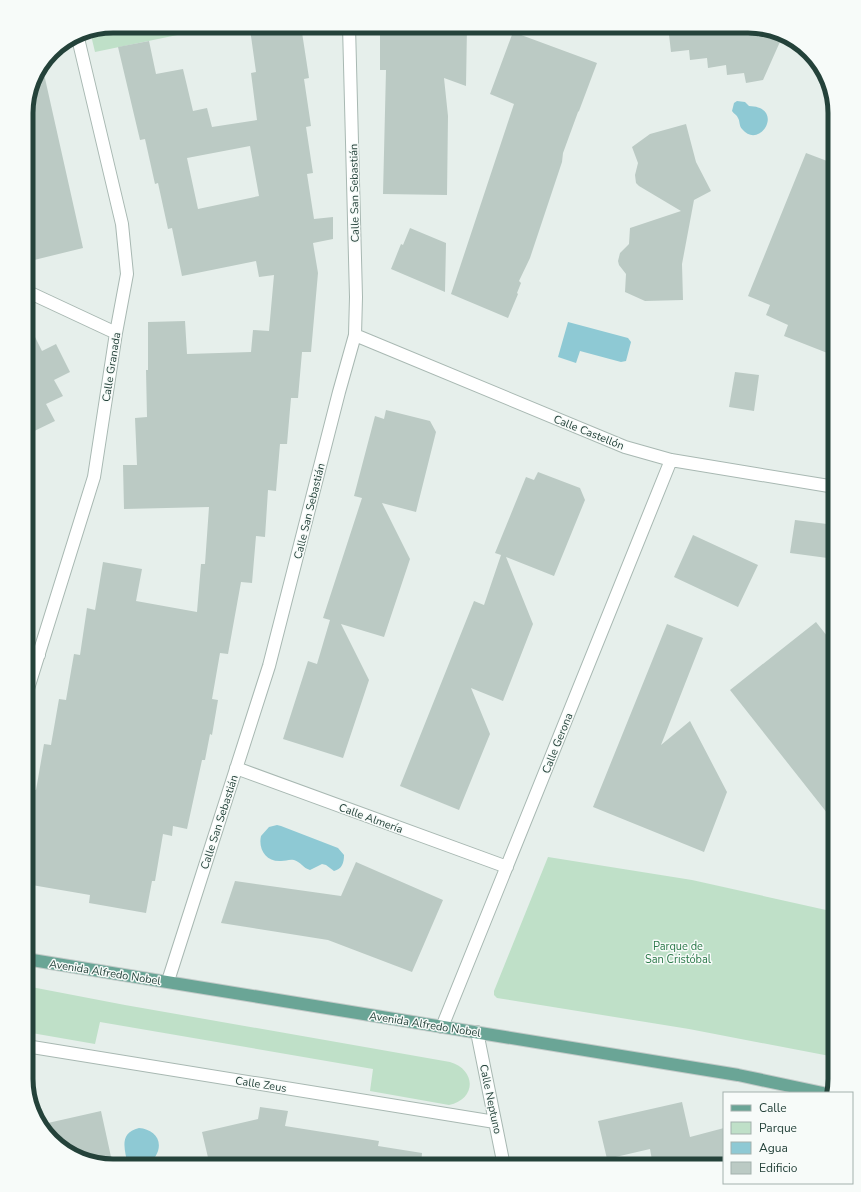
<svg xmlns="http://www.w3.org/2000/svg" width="861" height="1192" font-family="'Nunito Sans',sans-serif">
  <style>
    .green { fill: #bfe0c8 }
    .water { fill: #8ec9d4 }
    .building { fill: #bbcac4; fill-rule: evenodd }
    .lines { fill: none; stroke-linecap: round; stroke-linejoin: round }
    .minor-casing { stroke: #a8b8b2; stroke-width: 14 }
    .major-casing { stroke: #c2cac8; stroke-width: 14 }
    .minor { stroke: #fff; stroke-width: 12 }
    .major { stroke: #6aa596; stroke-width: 12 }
    .labels { text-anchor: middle; stroke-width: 3; stroke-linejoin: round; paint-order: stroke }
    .street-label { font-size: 11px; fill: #24423a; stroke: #f7fbf9 }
    .park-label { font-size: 11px; fill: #2d7a4b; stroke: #f7fbf9 }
    .rim { fill: none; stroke: #24423a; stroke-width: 5 }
  </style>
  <rect width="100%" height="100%" fill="#e6efeb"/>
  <!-- green -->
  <path class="green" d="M113,26H221L95,52L90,31Z
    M548,857L692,880L835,912V1057L689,1029L497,998L494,995V991Z
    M26,986L125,1005L450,1062C477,1070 476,1100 449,1105L370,1091L373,1069L100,1022L95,1044L26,1032Z"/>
  <!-- water -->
  <path class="water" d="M737,101L745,102L749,106C786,107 760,151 742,129C739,126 740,121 738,118C737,115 734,114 732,111L734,103Z
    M568,322L628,338L631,342L626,361L621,362L580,351L576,363L558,357Z
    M277,825L281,826L338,848L344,855C344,863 342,869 334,871L326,865L322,864L310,870C303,868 301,862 294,860C289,859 286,861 281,861C266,862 258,849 261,836L269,827Z
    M139,1128C152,1129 162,1138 158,1151C156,1157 152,1160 152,1166H128C125,1150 118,1133 139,1128Z"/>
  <!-- building -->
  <path class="building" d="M265,26H301L309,78L304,79L311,126L306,127L313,173L307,174L314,219L333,217V239L313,243L318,273L311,352H302L298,398H291L287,444H280L276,491L268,490L265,537L256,536L252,583L241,582L228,654L220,653L212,699L218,700L212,735L210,734L205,760H202L187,829L173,826L172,836L163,834L155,881H152L146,913L89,903L90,895L26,884V810L30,789L36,790L44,744L51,745L59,699L66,700L74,654L80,655L87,608L95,610L103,562L142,569L136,601L197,612L201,564H205L209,507L124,509L123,465H137L135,418L147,417L146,370H148V322L185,321L187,354L251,352L253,330L269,331L274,275L259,277L256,261L182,276L172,228L168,229L158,183L155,184L145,139L140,140L118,47L149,41L156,74L183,69L193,111L207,108L212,127L257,120L251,73L256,72L250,29ZM250,146L259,196L198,209L187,158Z
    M380,26H467L466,86L444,78L448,116L447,195L383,194L386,70H380Z
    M668,26H739V29L756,27L758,37L775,33L783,35L763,80L746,83L744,73L727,75L726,65L708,68L707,58L690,60L689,50L671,52Z
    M513,32L597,63L579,111L578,112L563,153L562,162L530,258L519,281L521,283L517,293L518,294L508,318L451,294L514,104L490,94Z
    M42,65L83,248L26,262V107L35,74Z
    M686,124L696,162L711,191L694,200L682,264L683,300L645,301L625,292L626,274L619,265L618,261L620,253L629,244L630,228L681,211L639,186L636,183L635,175L638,163L632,147L650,134Z
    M806,153L835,164V356L784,336L788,325L766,315L770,305L748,296Z
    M410,228L446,243L445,292L391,269L401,244L403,245Z
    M26,319L42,351L56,344L70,372L54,380L63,396L46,404L55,421L26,435Z
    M735,372L759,375L754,411L729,407Z
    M386,410L430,421L436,432L416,512L382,503L410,559L384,637L341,624L369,680L343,758L283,739L308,661L317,664L330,620L323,618L362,498L354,496L375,416L384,419Z
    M538,472L580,488L585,500L554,576L506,557L533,624L503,701L471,688L490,734L459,810L400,786L474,601L484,605L501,555L495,553L526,477L534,480Z
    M795,520L835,525V559L790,553Z
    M693,535L758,565L738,607L674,577Z
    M816,622L835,646V823L730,690Z
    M667,624L703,638L661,745L690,721L727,792L704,852L593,807Z
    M356,862L443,900L412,972L328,940L221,923L235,881L341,896Z
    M682,1102L690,1137L724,1128V1166H697L695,1158L653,1166L650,1149L607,1159L598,1121Z
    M260,1107L288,1111L285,1126L379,1141L378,1146L422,1153L421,1166H210L202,1132L258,1119Z
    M101,1111L113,1166H107L69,1154L39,1125Z"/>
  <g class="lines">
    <defs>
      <path id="minor" d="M26,291L116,333
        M355,335L625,447L671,460L835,487
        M26,653L39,655
        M26,695L94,477L116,333L127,274L122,224L77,34
        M236,768L507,867
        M168,981L269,666L339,392L355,335L356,297L349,26
        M442,1027L671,460
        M477,1032L504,1166
        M26,1046L495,1122"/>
      <path id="major" d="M26,959L738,1075L823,1093"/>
    </defs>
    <!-- minor casing -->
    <use href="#minor" class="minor-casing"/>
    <!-- major casing -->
    <use href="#major" class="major-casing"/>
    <!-- minor -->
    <use href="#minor" class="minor"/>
    <!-- major -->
    <use href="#major" class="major"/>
  </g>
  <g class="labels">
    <!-- street labels -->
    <g class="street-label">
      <text transform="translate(354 193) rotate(-91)" y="4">Calle San Sebastián</text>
      <text transform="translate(111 367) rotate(-81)" y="4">Calle Granada</text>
      <text transform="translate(589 432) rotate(22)" y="4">Calle Castellón</text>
      <text transform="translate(309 511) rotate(-76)" y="4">Calle San Sebastián</text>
      <text transform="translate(557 743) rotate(-68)" y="4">Calle Gerona</text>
      <text transform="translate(371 818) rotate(20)" y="4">Calle Almería</text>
      <text transform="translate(219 822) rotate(-72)" y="4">Calle San Sebastián</text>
      <text transform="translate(105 972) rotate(9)" y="4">Avenida Alfredo Nobel</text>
      <text transform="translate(425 1024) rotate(9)" y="4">Avenida Alfredo Nobel</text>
      <text transform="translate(261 1084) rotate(9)" y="4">Calle Zeus</text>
      <text transform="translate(491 1099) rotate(78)" y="4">Calle Neptuno</text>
    </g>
    <!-- park labels -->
    <g class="park-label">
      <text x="678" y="950">Parque de<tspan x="678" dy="13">San Cristóbal</tspan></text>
    </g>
  </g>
  <!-- crop -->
  <path d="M0 0H861V1192H0ZM113 33H748A80 80 0 0 1 828 113V1079A80 80 0 0 1 748 1159H113A80 80 0 0 1 33 1079V113A80 80 0 0 1 113 33Z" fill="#f7fbf9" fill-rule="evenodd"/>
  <path class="rim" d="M113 33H748A80 80 0 0 1 828 113V1079A80 80 0 0 1 748 1159H113A80 80 0 0 1 33 1079V113A80 80 0 0 1 113 33Z"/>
  <!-- legend -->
  <rect x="723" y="1092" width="130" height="92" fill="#f7fbf9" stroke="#a3b1ad"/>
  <rect x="731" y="1105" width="20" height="6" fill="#6aa596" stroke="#a3b1ad"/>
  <text x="759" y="1112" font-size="12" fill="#24423a">Calle</text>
  <rect x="731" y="1122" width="20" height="12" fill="#bfe0c8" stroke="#a3b1ad"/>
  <text x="759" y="1132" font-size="12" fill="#24423a">Parque</text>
  <rect x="731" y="1142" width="20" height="12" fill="#8ec9d4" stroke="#a3b1ad"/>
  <text x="759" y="1152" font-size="12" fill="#24423a">Agua</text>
  <rect x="731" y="1162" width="20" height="12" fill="#bbcac4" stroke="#a3b1ad"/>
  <text x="759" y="1172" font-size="12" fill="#24423a">Edificio</text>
</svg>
